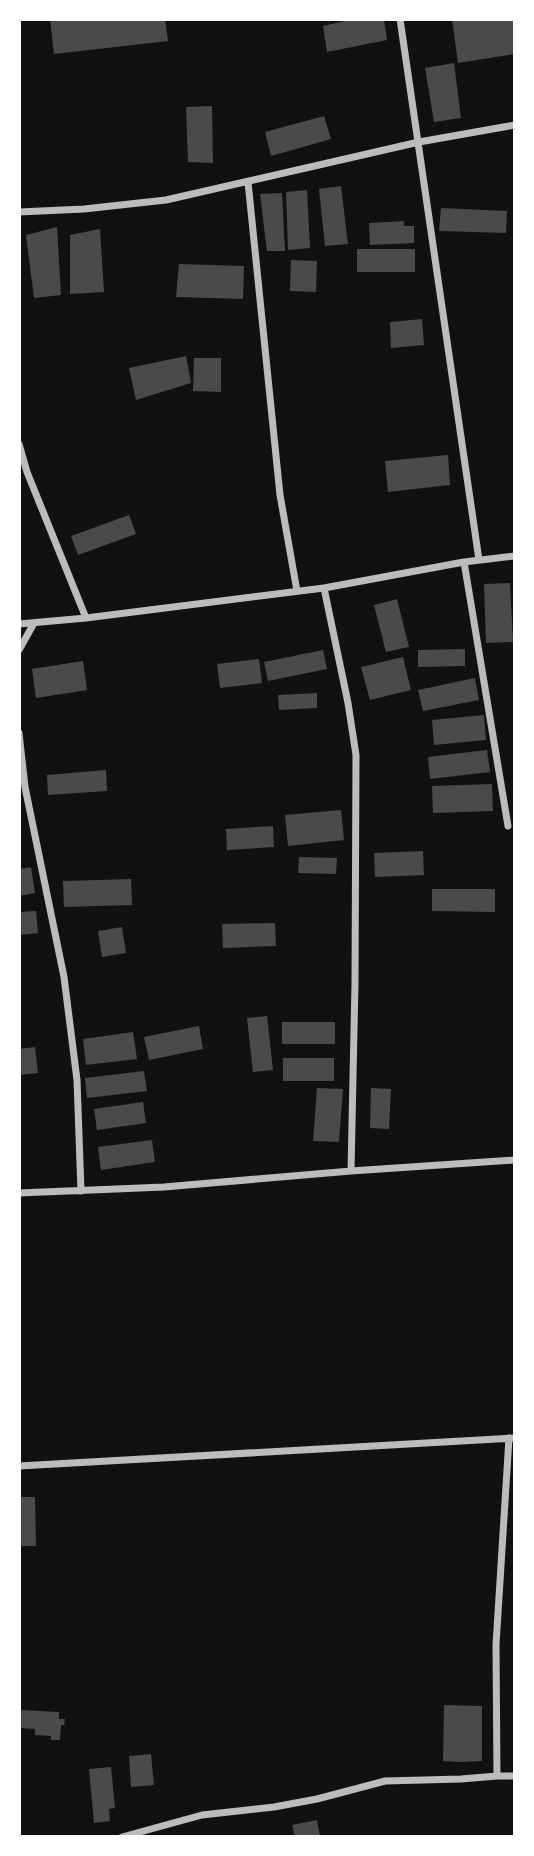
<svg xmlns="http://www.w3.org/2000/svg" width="534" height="1856" font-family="'Space Grotesk',sans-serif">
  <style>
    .building { fill: #4a4a4a }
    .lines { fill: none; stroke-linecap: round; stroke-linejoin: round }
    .minor { stroke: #bcbcbc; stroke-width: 7 }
  </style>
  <rect width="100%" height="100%" fill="#111"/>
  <!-- building -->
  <path class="building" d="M50,19H165L168,41L54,54Z
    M354,19H384L387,40L327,52L323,26Z
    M452,19H515V54L458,63Z
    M454,63L461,118L434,122L425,68Z
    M212,106L213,163L188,162L186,107Z
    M324,116L331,139L271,156L265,132Z
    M341,186L348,244L325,246L319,189Z
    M307,190L310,248L288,250L286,192Z
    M282,193L285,251H267L260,194Z
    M441,208L507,211L506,233L439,231Z
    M404,221V226H414V243L370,245L369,223Z
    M57,227L61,295L34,298L26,235Z
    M100,229L104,292L70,294V235Z
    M357,249H415V272H357Z
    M291,260L317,261L316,292L290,291Z
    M179,264L244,266L243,299L176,297Z
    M422,319L424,345L391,348L390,322Z
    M186,356L191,383L136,400L129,368Z
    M194,358H221V392L193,391Z
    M448,455L450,485L388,492L385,461Z
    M129,515L136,534L78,555L71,536Z
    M510,583L513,642L486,643L484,584Z
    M397,599L409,647L386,652L374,605Z
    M465,649V666L418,667V650Z
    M323,650L327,669L268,681L264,662Z
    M403,657L411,690L370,700L361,667Z
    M259,659L262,683L220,688L217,664Z
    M83,661L87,690L36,698L32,669Z
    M475,678L479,700L423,711L418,690Z
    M317,693V708L279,710L278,695Z
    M484,715L486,740L434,745L432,720Z
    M487,750L490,772L430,779L428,757Z
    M106,770L107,791L48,795L47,775Z
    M492,784L493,811L433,813L432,786Z
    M341,810L344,840L288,846L285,815Z
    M273,826L274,847L227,850L226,829Z
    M423,851L424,875L375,877L374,853Z
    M299,857L337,858L336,874L298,873Z
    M31,867L35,893L19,896V869Z
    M131,879L132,905L64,907L63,881Z
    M432,889H495V912L432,911Z
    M36,911L38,933L19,935V912Z
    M275,923L276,946L223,948L222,924Z
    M122,927L126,953L102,957L98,931Z
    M267,1016L273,1070L253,1072L247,1018Z
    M282,1022H335V1044H282Z
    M199,1026L203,1049L149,1060L144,1037Z
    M133,1032L137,1059L86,1065L83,1039Z
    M35,1047L38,1073L19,1075V1049Z
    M283,1058H334V1081H283Z
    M144,1071L147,1091L87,1098L85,1078Z
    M317,1088L343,1089L339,1142L313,1141Z
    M371,1088L391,1089L389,1129L370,1128Z
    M143,1102L146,1123L97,1130L94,1109Z
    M152,1140L155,1162L101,1170L98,1147Z
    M19,1497H35L36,1546H19Z
    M444,1705L482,1706V1761L463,1762L443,1761Z
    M19,1710L59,1712V1719H65L64,1725H61L60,1740H51V1736L35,1735V1729L19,1728Z
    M151,1754L154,1785L131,1787L129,1756Z
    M111,1767L115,1808L109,1809L110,1821L94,1823L89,1769Z
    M317,1820L320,1837H295L292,1825Z"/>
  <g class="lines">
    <!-- minor -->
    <path class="minor" d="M400,19L479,560
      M248,182L280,495L297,591
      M19,212L84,209L166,200L419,142L515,125
      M19,444L27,472L86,618
      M464,562L508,826
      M324,588L348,703L356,755L355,984L351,1171
      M19,624L86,618L324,588L464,562L515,556
      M19,650L34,623
      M19,733L25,787L64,977L77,1080L81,1191
      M19,1193L164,1187L351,1171L515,1160
      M19,1466L515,1438
      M497,1776H515
      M122,1837L202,1815L274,1807L317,1799L385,1781L461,1779L497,1776L496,1645L509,1438"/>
  </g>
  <!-- border -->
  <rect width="534" height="1856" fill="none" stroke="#ffffff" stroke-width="42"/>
</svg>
